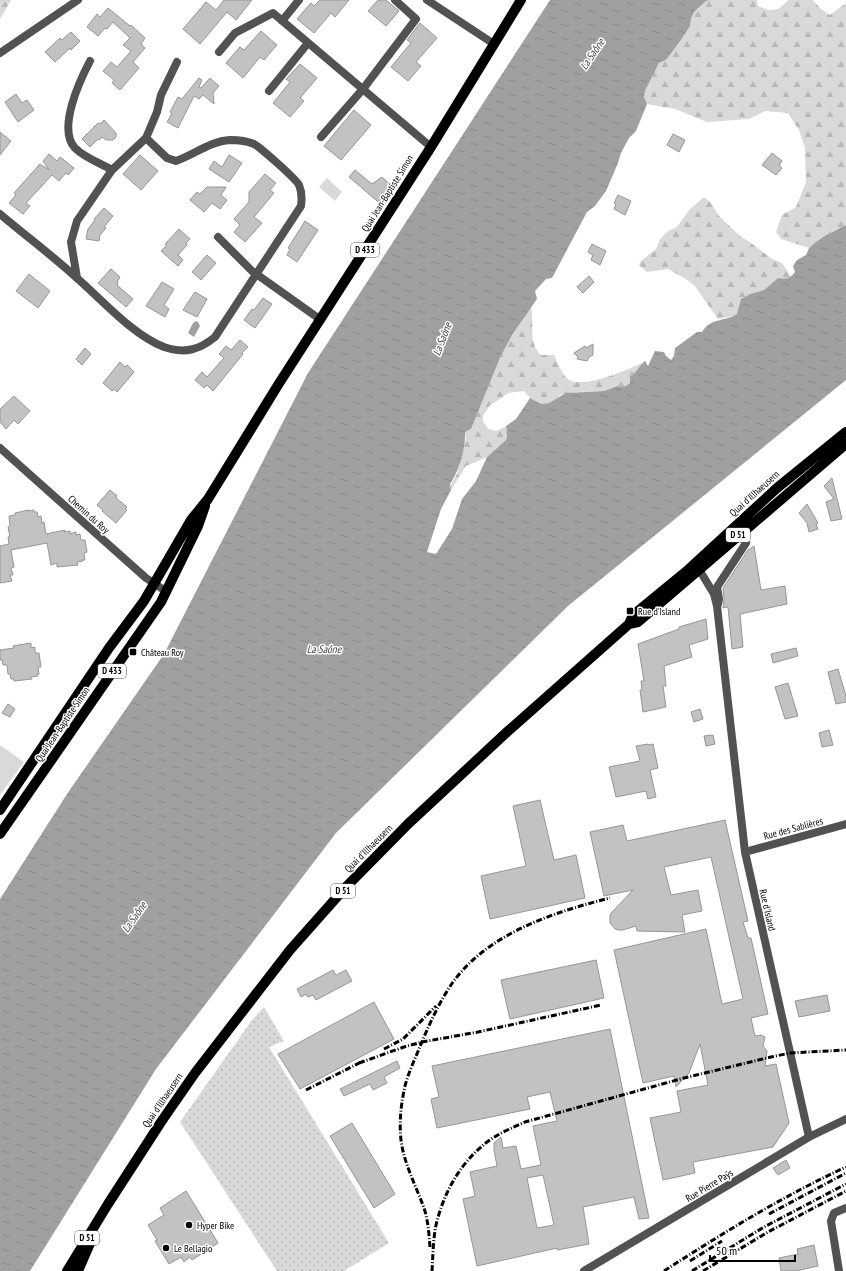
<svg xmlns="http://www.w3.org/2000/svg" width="846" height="1271" font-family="'PT Sans Narrow',sans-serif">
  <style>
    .grass { fill: url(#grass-dots) }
    .forest { fill: url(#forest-firs) }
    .garden { fill: #d9d9d9 }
    .water { fill: url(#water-ripples) }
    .building { fill: #c2c2c2; stroke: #969696; fill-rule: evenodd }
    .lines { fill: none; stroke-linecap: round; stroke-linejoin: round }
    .pedestrian { stroke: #525252; stroke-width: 8 }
    .minor { stroke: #525252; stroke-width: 8 }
    .primary { stroke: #000; stroke-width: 10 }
    .rail { stroke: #000; stroke-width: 3; stroke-dasharray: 6 2 1 2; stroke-linecap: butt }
    .poi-dot { fill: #000; stroke: #fff; stroke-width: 1.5 }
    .labels { text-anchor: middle; stroke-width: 3; stroke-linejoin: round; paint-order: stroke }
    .shield { fill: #fff; stroke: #4c4c4c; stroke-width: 1 }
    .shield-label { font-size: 9px; font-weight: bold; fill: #000 }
    .street-label { font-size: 10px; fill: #000; stroke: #fff }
    .poi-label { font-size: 10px; fill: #000; stroke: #fff; text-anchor: start }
    .water-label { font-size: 11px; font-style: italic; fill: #414141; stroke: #fff }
  </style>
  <defs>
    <pattern id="grass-dots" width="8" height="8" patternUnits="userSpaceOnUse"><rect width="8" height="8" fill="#d9d9d9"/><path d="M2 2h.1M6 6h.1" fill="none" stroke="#b8b8b8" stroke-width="1.8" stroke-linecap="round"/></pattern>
    <pattern id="forest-firs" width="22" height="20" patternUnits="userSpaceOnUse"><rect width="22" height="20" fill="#d9d9d9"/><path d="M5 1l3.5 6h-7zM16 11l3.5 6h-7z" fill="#b8b8b8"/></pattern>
    <pattern id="water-ripples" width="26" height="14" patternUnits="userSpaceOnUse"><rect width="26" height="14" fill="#a0a0a0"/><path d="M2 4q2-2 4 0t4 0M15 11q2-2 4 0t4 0" fill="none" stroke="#888"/></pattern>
  </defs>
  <rect width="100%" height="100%" fill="#fff"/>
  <!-- grass -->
  <path class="grass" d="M264,1007L284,1041L269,1047L389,1243L344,1271H277L180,1122L252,1020Z"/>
  <!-- forest -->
  <path class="forest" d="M0,0H11L0,19Z
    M711,0H757L758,6L769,10L778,9L789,0H813L821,9L830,15L846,3V225L823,237L809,248L781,239L776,232L782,215L796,207L806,182L805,148L799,130L788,113L765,111L749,119L707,122L675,109L647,104L644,97L645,91L659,63L666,60L681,40L690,26L691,19L694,12L706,1Z
    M704,197L711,203L719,216L740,236L751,243L772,259L782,263L791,277L787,279L778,278L764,290L750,294L741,299L738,314L734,316L718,319L694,285L686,279L668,269L647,272L639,265L641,261L656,249L660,239L668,231L677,227L690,209Z
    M531,307C534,320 530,335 535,347C536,350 539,352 541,355H554C557,361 562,375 568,379C580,390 628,370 642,363L636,373L630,377V383L626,386L621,387L618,386L604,391L576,392L560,395L558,398L549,403L541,404L530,398L524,391L508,393L500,399L490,405L483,416V421L488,429L497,431L506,426L507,436L506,440L487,457L466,466L451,490L450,486L457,474L466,439L465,432L471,429L500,358L512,335Z"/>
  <!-- garden -->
  <path class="garden" d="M327,178L342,192L335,201L319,187Z
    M0,745L24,762L0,795Z"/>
  <!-- water -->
  <path class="water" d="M550,0H711L706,1L694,12L691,19L690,26L681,40L666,60L659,63L645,91L644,97L647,104L636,131L629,138L621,153L618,163L606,191L595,206L587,212L552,278L546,279L535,291L537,299L512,335L500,358L471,429L465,432C466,448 459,471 450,484L451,490L441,509L427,552L436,554L452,529L462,499L476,481L487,457L506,440L507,436L506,426L516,419L530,398L541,404L549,403L566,393L604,391L618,386L621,387L626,386L630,383V377C638,372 638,366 645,361L648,366L655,351L664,352L666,356L671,360L674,356L675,348L697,332H702C711,317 726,322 737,314L741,299L750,294L764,290L778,278C786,279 790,279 795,272L793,266L797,260L806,255L809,248L816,242L823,237L846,225V380L568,606L336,833L156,1069L30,1271H0V899L67,794L164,654L308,373Z
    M196,321L198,322L200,326L194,337L188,333L193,323Z"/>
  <!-- building -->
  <path class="building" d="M224,0H252L236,20L227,12L200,44L183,29L206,2L216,10Z
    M320,0H349L335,17L331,13L314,33L297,19L311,3L314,6Z
    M378,0H386L399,11L386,26L368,11Z
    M108,8L130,26L131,25L145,38L141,44L145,48L133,62L139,68L120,90L112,83L114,80L103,71L111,62L117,67L131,51L123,45L130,38L113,22L107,29L105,28L98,36L87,27L97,14L100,17Z
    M420,23L437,38L416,62L421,66L408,81L391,67L411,43L407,40Z
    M261,31L277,45L264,60L260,57L243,78L226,63L240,47L244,50Z
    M71,32L80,41L71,50L70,48L55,62L45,52L60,38L62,40Z
    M300,64L317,78L300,98L304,101L290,117L273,103L290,82L286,79Z
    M199,78L202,80L199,87L201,88L210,78L219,86L213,93L214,104L203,95L199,99L194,96L178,128L167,122L172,113L170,112L178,97L182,99Z
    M16,94L22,103L27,100L34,110L18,122L5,102Z
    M354,110L371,125L341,160L324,146Z
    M104,120L116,133V137L113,140H106L102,137L99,140L98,139L90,147L82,139L98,123L100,124Z
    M0,132L11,141L0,155Z
    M673,134L685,140L679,152L667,145Z
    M772,153L782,161L779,165L782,168L776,175L762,165Z
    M49,154L57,161L60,157L74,168L68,175L66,173L59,181L52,175L26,203L30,206L23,214L9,203L16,195L14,193L40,164L49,170L43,161Z
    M140,155L158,171L141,190L123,174Z
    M229,155L242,163L229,182L209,169L214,161L222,167Z
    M355,170L372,184L382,177L394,188L383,206L349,177Z
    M265,174L276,183L270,190L274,193L254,217L262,223L245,242L234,232L240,225L234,219L249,202V192Z
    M207,187H226L221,195L227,200L220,209L212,203L204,212L190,200L197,192L200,194Z
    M618,195L631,201L625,215L614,209L616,204L614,203Z
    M104,208L113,216L104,227L106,228L100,235L99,241L86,239L88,229L95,220L94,219Z
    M305,221L318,230L297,262L287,255L290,249L288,248Z
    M179,229L190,239L186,243L187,245L178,255L183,260L178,266L161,251L167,245L165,244Z
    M592,244L606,251L600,265L591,260L593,255L588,252Z
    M207,255L216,263L201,280L192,272Z
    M111,269L120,277L117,282L118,283L117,285L133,299L126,307L98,283Z
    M29,274L50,291L38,308L16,291Z
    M589,276L594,282L583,293L577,287Z
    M162,282L174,289L164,305L169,309L165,317L146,306Z
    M195,292L207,299L197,317L183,310Z
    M263,298L272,304L255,328L244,320L252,309L254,310Z
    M240,340L248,347L242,353L243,354L213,391L207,385L204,388L195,380L202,372L207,377L224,358L219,354L226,346L231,350Z
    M593,344V355L589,357L587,361L577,359L578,357L574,353L585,346L586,348Z
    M85,348L91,354L82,365L76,359Z
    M120,362L125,367L127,365L134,372L117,392L114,389L112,391L103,383Z
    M14,396L30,411L18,424L14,420L6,429L0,422V409Z
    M832,478L842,519L831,521L826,502L834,499L824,486Z
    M110,490L117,496L116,498L127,507L125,509L127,510L116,523L102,511L103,510L97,505Z
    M807,504L818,523L816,524L818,529L809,532L807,523L799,513Z
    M29,510L28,511L34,510V512H37L38,517L41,516L42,523L44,522L46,534L65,530L64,532L70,531V534L76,532V535L80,534L81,540H85L87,552L84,553L85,560H82L83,561L77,562L78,565L57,567V563L51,565L47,543L11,550L14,567L11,568L13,575H10L12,581L0,583V546L9,544L8,537H10L8,527L10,526L9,516L15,515V513Z
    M754,546L761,590L785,586L787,604L740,614L743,647L732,649L728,607L723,608L724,598L723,588L748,550Z
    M706,619L708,639L689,645L692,657L664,666L666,686H663L666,707L643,712L640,690H642L641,681H644L638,644L679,629V627Z
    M31,643V648L35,647V653H39L41,667H38L39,674H37L38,676L31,677L32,679L14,681V679H11L10,674H8L7,665H3L2,660H0V650L14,648L13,646Z
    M796,648L798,656L773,663L771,654Z
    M838,669L846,696V702L836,704L828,672Z
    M788,683L798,716L785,719L775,687Z
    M8,704L15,709L10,717L2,713Z
    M700,709L703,719L694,722L691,712Z
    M829,730L833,745L822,747L819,733Z
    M713,735L715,744L706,746L704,736Z
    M648,744V745L653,744L658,768L650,770L656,797L648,799L646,791L616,797L609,767L640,761L636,746Z
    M540,800L554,860L576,855L585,898L490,919L481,876L526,866L513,806Z
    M725,820L748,921L743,922L748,938H751L768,1014L751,1018L755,1036L761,1035L765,1037L763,1046L767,1051L765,1066L776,1064L789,1123L773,1147L693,1162L695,1173L663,1180L650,1118L681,1112L677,1091L708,1085L700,1044L689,1073L676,1087L674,1076L643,1083L614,950L706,929L722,1004L743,999L711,857L664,867L671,895L698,890L702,911L682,915L685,932L637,931L636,926L623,930H619L615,929L610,923V915L612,912L633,890L604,896L590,832L623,825L627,841Z
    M596,960L604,998L510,1019L501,980Z
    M333,970L336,975L346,970L352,981L316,1000L313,995L308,997L306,994L301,997L297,989Z
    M827,995L830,1011L799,1017L795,1001Z
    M374,1002L394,1039L300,1089L278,1054Z
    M610,1029L649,1218L639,1219L634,1197L583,1207L589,1244L557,1250V1248L477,1266L463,1199L475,1196L470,1172L497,1166L494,1150V1143L501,1137L503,1148L516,1146L521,1169L541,1165L533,1126L557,1121L550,1092L527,1097L530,1109L437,1128L431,1099L439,1097L432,1066ZM543,1175L554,1225L537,1228L527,1178Z
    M397,1061L400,1068L384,1077L387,1083L373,1090L370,1084L344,1096L340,1089Z
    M352,1123L395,1194L374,1208L330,1136Z
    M786,1160L790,1168L778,1175L773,1168Z
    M186,1191L218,1243L192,1260L190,1257L184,1262L181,1257L169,1264L155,1241L157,1240L148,1225L164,1215L160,1208Z
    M814,1245L818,1266L796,1271H781L779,1258L798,1254L797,1249Z"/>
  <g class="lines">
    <!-- pedestrian -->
    <path class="pedestrian" d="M718,604L719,599L717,587L746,543"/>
    <!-- minor -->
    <path class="minor" d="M427,0L494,44
      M282,21L299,0
      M219,52L235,33L273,13L431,147
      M0,53L78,0
      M90,61C80,80 57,129 75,148C85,158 100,163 112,170
      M269,91L308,43
      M321,137L363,89L416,19L395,0
      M0,214C26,236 53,256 78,279C102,300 134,336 164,347C185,354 199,350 215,337L301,206C302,199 302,192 299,185C296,179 260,147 254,144C247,141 237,140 230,140C211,141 193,155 176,161L167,158L146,138
      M218,237L252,271L321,320
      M77,278L71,242L77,221L112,170L146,138L157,112L161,95L177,62
      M0,448L146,578L167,592
      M697,566L714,594L717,606L745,852L809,1137
      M745,852L846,824
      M584,1271L809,1137L846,1119
      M839,1271L831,1221L834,1213L846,1208"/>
    <!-- primary -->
    <path class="primary" d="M629,624L638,622L846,444
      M0,810L109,648L144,601L191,520L208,499L278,385L431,147L521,0
      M0,834L161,602L198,526L205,506
      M67,1271L108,1204L161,1122L195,1073L290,950L345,888L408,824L507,732L629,624L633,615L689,569L777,488L846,432
      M78,1271L91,1241"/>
    <!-- rail -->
    <path class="rail" d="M384,1049L403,1039L436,1006
      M359,1063L404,1047L422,1042L478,1032L601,1005
      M306,1090L363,1061
      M769,1214L846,1173
      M430,1247C429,1234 428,1220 424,1208C416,1186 404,1164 401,1140C399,1122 401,1104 405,1086C408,1074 414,1061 419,1049C428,1027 439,1002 453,982C489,933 554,912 610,898
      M690,1261L722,1241
      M432,1271C433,1256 433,1240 436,1225C444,1192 460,1163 487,1142C499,1133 512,1128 525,1122L684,1078L771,1057L790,1053L846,1050
      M664,1271C723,1233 783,1196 846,1167
      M692,1271L764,1227L846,1184
      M703,1271L768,1232L846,1191"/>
  </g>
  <!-- markers -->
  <g class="poi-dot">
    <rect x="626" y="607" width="8" height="8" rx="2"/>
    <rect x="129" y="648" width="8" height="8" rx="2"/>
    <circle cx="189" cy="1225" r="4"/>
    <circle cx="166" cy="1248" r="4"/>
  </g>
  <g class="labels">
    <!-- shield labels -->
    <g class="shield">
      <rect x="351" y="243" width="28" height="14" rx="3"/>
      <rect x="726" y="528" width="24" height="14" rx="3"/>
      <rect x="98" y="664" width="28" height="14" rx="3"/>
      <rect x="331" y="884" width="24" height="14" rx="3"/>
      <rect x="75" y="1231" width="24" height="14" rx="3"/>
    </g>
    <g class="shield-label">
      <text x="365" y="253">D 433</text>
      <text x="738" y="538">D 51</text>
      <text x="112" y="674">D 433</text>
      <text x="343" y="894">D 51</text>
      <text x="87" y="1241">D 51</text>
    </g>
    <!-- street labels -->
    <g class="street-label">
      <text transform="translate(387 193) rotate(-58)" y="4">Quai Jean-Baptiste Simon</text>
      <text transform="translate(754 493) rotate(-42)" y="4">Quai d'Illhaeusern</text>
      <text transform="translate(89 514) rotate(42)" y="4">Chemin du Roy</text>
      <text transform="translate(62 724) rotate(-56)" y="4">Quai Jean-Baptiste Simon</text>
      <text transform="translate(793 828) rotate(-15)" y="4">Rue des Sablières</text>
      <text transform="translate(368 848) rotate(-45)" y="4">Quai d'Illhaeusern</text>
      <text transform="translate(768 910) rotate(77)" y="4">Rue d'Island</text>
      <text transform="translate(162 1100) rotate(-56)" y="4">Quai d'Illhaeusern</text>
      <text transform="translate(709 1185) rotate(-31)" y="4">Rue Pierre Paÿs</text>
    </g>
    <!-- poi labels -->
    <g class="poi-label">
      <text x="638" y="615">Rue d'Island</text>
      <text x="141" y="656">Château Roy</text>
      <text x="197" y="1229">Hyper Bike</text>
      <text x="174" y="1252">Le Bellagio</text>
    </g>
    <!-- water labels -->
    <g class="water-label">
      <text transform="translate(592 54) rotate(-56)" y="4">La Saône</text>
      <text transform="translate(442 339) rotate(-69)" y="4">La Saône</text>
      <text x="324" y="653">La Saône</text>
      <text transform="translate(134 917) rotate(-55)" y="4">La Saône</text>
    </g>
  </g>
  <!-- scale -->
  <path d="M710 1255v6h85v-6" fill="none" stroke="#000000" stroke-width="2"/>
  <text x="716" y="1255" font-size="12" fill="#000000" stroke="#ffffff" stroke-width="3" paint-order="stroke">50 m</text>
</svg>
